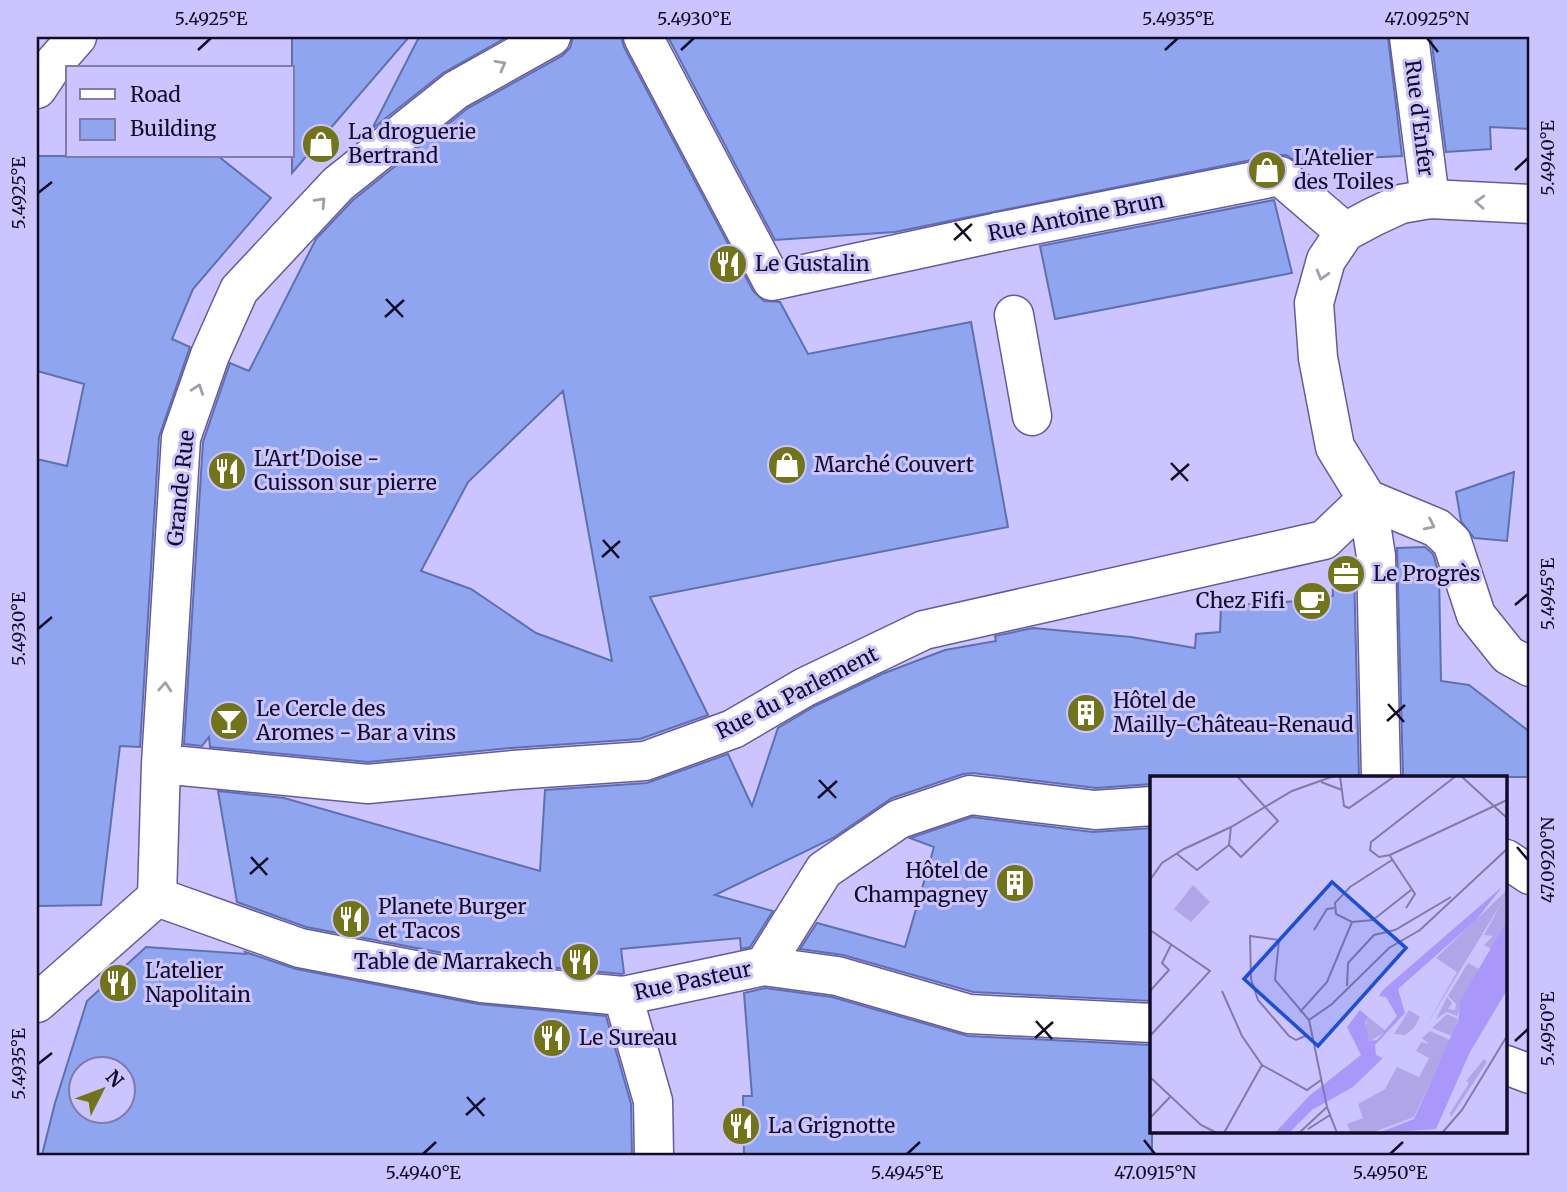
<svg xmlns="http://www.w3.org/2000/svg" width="1567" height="1192" font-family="Merriweather,serif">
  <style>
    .building { fill: #8fa5ef; stroke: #5f70b0; stroke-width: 2; fill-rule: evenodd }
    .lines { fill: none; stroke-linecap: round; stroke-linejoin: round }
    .pedestrian-casing { stroke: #665a9b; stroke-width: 41 }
    .minor-casing { stroke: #665a9b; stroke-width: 41 }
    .pedestrian { stroke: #fff; stroke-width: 38 }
    .minor { stroke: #fff; stroke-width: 38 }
    .oneway { stroke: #a09ea8 }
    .ticks { fill: none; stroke: #120c26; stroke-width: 2.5 }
    .labels { text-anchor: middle; stroke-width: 6; stroke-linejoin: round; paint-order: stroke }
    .street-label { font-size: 21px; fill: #120c26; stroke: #ccc4fe }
    .poi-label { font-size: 21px; fill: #120c26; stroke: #ccc4fe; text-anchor: start }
    .inset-road { fill: none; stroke: #827aa8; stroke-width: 2 }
    .view { fill: #1d4ed8; fill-opacity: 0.15; stroke: #1d4ed8; stroke-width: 3.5 }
    .inset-edge { fill: none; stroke: #120c26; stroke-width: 3.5 }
    .neatline { fill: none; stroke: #120c26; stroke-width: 2.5 }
    .ticks-label { font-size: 18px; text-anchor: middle; fill: #120c26 }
  </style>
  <rect width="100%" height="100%" fill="#ccc4fe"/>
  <!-- building -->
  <path class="building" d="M292,37H409L292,173Z
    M419,37H507L443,73L372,129Z
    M573,37H621L624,47L753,291L764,301L780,302L808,354L971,322L1008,527L650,597L708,715L640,739L511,748L368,762L210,747L209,737L202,746L184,744L203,442L230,363L249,371L316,239L353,200L468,108L562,56L570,48ZM563,391L602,607L612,661L536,633L471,589L421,571L468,482Z
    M668,37H1388L1402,156L1296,161L1286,155H1276L895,232L775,240Z
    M1431,37H1530V129L1490,127L1491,149L1446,152Z
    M37,156H218L271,198L193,289L172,339L190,347L159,437L140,747L120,746L101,905L37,906V459L67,466L84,384L37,371Z
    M1274,200L1292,273L1055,319L1040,246Z
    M1514,472L1507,541L1474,538L1461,521L1456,492Z
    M1425,547L1433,554L1439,574L1441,681L1469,685L1530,732V777H1403L1397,548Z
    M1332,567L1354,569L1359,777H1152V784L1096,788L973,773L963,774L892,798L833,838L715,895L773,911L750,947L741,949L740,938L621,949L624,973L622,974L485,961L306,927L237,902L218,791L284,798L540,871L545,790L647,783L728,754L752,806L778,728L815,706L882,674L945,650L996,641L995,636L1033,628L1131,637L1195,648L1196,634L1220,632L1221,606L1298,601L1299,598L1333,596Z
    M972,817L1093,832L1152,828V1001L973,992L843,955L800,949L817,923L905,947L934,847L910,838Z
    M146,947L246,954L245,952L296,969L478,1004L606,1016L631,1104L632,1155H42L55,1103L87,1001ZM80,1069H122V1111H80Z
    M765,988L832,997L968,1036L1152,1045V1155H744L743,1096H752L744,993Z"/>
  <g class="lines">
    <defs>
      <path id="pedestrian" d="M643,37L772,281L998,232
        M1409,37L1430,199
        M1014,315L1032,416
        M1367,499L1376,556L1381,777
        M623,996L653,1101L654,1155"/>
      <path id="minor" d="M37,89L55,62L77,37
        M1530,204L1430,199L1401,204L1373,217L1345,232L1326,260L1314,303L1318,358L1335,447L1367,499L1437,528L1452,542L1476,615L1508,655L1530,667
        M998,232L1280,176L1345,232
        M161,764L368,784L513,770L645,761L733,729L805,687L924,630L1324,540L1367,499
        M1506,859L1530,875
        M157,897L300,948L482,983L623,996L764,966L837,976L969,1014L1152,1023
        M764,966L824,870L899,819L970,795L1095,810L1152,806
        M37,1003L157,897L161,764L181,438L210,355L239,290L338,184L456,90L551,37
        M1506,1065L1530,1074"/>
    </defs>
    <!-- pedestrian casing -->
    <use href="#pedestrian" class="pedestrian-casing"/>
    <!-- minor casing -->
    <use href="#minor" class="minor-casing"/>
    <!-- pedestrian -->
    <use href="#pedestrian" class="pedestrian"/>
    <!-- minor -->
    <use href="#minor" class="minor"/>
  </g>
  <!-- one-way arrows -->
  <defs><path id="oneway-chevron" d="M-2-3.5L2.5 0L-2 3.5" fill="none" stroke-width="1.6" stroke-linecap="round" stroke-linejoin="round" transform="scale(1.75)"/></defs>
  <g class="oneway">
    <use href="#oneway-chevron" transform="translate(501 65) rotate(-29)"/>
    <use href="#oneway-chevron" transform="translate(321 202) rotate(-47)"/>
    <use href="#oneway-chevron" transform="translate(1480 202) rotate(-177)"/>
    <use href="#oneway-chevron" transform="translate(1322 275) rotate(106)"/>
    <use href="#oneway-chevron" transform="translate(198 389) rotate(-71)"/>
    <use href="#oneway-chevron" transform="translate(1430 525) rotate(26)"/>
    <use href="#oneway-chevron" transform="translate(165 687) rotate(-86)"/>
  </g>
  <!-- ticks -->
  <path class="ticks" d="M1427,38L1438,52M198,50L211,38M681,50L694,38M1165,50L1178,38M1515,170L1528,158M38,193L52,182M955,223L971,241M954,240L972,224M386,299L403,317M385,317L404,300M1171,463L1188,481M1171,480L1189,464M603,540L619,558M602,557L620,541M1515,605L1528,594M38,629L52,617M1388,704L1404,722M1387,721L1405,705M819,780L836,798M818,798L837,781M1517,847L1528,860M251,857L267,875M250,874L268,858M1036,1021L1052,1039M1035,1038L1053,1022M1515,1041L1528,1029M38,1064L52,1053M467,1097L484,1116M466,1115L485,1098M1144,1140L1155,1154M423,1154L436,1142M907,1154L920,1142M1390,1154L1403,1142"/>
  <!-- icons -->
  <defs>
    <symbol id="shop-disc" viewBox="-11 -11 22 22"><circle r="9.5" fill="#72741a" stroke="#ccc4fe"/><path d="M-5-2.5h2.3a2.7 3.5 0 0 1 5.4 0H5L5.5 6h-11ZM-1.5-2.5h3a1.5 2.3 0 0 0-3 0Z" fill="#fff"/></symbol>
    <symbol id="restaurant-disc" viewBox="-11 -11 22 22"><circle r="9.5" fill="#72741a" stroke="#ccc4fe"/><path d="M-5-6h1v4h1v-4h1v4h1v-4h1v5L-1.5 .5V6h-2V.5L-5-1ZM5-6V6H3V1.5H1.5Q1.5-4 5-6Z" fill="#fff"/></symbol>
    <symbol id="office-disc" viewBox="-11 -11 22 22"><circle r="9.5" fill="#72741a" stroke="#ccc4fe"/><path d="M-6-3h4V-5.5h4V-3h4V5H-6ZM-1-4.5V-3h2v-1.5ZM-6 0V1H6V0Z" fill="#fff"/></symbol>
    <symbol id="cafe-disc" viewBox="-11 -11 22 22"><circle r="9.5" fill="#72741a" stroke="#ccc4fe"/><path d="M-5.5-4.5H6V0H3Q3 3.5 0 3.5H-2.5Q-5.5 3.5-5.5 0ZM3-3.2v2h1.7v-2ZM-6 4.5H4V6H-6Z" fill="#fff"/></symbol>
    <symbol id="building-disc" viewBox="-11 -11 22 22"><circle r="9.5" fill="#72741a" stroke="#ccc4fe"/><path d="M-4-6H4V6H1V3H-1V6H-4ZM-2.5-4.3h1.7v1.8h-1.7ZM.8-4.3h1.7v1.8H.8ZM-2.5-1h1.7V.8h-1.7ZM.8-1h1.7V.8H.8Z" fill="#fff"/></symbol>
    <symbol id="bar-disc" viewBox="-11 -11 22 22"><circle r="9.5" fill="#72741a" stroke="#ccc4fe"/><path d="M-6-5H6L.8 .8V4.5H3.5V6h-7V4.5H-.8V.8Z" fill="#fff"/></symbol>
  </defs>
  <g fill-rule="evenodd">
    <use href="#shop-disc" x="299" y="122" width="44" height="44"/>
    <use href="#shop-disc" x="1245" y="148" width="44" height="44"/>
    <use href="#restaurant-disc" x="706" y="242" width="44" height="44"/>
    <use href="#shop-disc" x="765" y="443" width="44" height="44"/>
    <use href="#restaurant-disc" x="205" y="449" width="44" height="44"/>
    <use href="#office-disc" x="1324" y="552" width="44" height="44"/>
    <use href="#cafe-disc" x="1290" y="579" width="44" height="44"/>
    <use href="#building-disc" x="1064" y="691" width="44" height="44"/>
    <use href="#bar-disc" x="207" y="699" width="44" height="44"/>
    <use href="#building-disc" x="993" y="861" width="44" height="44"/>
    <use href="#restaurant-disc" x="329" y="897" width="44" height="44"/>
    <use href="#restaurant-disc" x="558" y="940" width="44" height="44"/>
    <use href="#restaurant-disc" x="96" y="961" width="44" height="44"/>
    <use href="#restaurant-disc" x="530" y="1016" width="44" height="44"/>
    <use href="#restaurant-disc" x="719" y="1104" width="44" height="44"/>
  </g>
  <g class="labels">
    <!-- street labels -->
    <g class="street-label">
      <text transform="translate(1419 118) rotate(83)" y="7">Rue d'Enfer</text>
      <text transform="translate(1076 217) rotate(-11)" y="7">Rue Antoine Brun</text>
      <text transform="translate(181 488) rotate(-84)" y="7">Grande Rue</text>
      <text transform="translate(797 693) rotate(-27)" y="7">Rue du Parlement</text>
      <text transform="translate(693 981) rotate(-12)" y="7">Rue Pasteur</text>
    </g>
    <!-- poi labels -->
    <g class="poi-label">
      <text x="348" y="139">La droguerie<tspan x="348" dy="24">Bertrand</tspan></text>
      <text x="1294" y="165">L'Atelier<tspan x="1294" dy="24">des Toiles</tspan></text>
      <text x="755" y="271">Le Gustalin</text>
      <text x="254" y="466">L'Art'Doise -<tspan x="254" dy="24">Cuisson sur pierre</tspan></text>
      <text x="814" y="472">Marché Couvert</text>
      <text x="1373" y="581">Le Progrès</text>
      <text x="1285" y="608" text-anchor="end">Chez Fifi</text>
      <text x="1113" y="708">Hôtel de<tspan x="1113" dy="24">Mailly-Château-Renaud</tspan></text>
      <text x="256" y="716">Le Cercle des<tspan x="256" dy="24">Aromes - Bar a vins</tspan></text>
      <text x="988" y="878" text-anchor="end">Hôtel de<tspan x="988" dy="24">Champagney</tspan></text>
      <text x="378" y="914">Planete Burger<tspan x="378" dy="24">et Tacos</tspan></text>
      <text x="553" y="969" text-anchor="end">Table de Marrakech</text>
      <text x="145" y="978">L'atelier<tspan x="145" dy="24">Napolitain</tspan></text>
      <text x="579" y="1045">Le Sureau</text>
      <text x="768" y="1133">La Grignotte</text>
    </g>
  </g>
  <!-- overview -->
  <g transform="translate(1150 776)">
    <rect width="357" height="357" fill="#ccc4fe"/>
    <path d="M43,109L60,126L41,146L24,133ZM357,114V145L341,173L334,169L343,160L334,159L352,126L276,250L307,196L286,182ZM318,187L329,193L307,240L297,236L286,243L297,221L302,227L298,233L305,234L306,228L298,220ZM259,234L270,241L264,252L255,259L244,258ZM297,238L308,243L302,260L282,252ZM218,241L236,255L219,266L215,252ZM280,255L300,264L264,341L221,357H201L197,348L213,342L208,328L235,313L247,291L269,301L279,282L266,275L271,266L279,268L272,262ZM334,283L337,286L301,341L300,337L319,307L316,305Z" fill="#b0a6e7"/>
    <path d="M353,110L326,144L248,213L255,237L225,269L226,279L233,282L203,311L162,334L139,357H125L159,320L211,279L197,251L210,234L218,241L215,247L219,265L227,264L247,240L236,221L229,220L234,213ZM357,145V214L320,276L286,353L228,357L264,343L308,245L311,223Z" fill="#a997f9"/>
    <path class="inset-road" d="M190,0L194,30L199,32L245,0M306,0L221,66L220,74L229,81L240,79L357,24M311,0L357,42M171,6L192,14M79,69L91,81L128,45L87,0M27,78L47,94L79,69L81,51M240,80L265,118L256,132M242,84L200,111L185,127L186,138L202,146L223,144L261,114M0,104L12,87L34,73L81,51L142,15L184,0M0,154L60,195L0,260M164,154L177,133L184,132M197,210L198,187L224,159L245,154L301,121M0,215L19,194L12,187L21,169M72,215L92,260L112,289L157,314L171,304M150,236L177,206L202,146M159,244L182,228L239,172L270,154L357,73M158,259L146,264L139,260L108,224L101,203L100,160L129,164L125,204L159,244L177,331M0,301L51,349L67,357M0,342L20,321M158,353L180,339M74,357L112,289M149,357L177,331L187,357M292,357L312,334L357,260"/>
    <path class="view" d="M182,106L256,172L168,270L94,203Z"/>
    <rect width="357" height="357" class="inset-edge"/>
  </g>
  <!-- border -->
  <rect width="1567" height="1192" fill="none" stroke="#ccc4fe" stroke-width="77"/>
  <!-- legend -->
  <rect x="66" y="66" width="228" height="91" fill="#ccc4fe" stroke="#827aa8" stroke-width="2"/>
  <rect x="80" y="89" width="35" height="10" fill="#ffffff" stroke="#827aa8" stroke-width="2"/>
  <text x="130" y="102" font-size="21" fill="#120c26">Road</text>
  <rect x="80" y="119" width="35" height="21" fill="#8fa5ef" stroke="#827aa8" stroke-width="2"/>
  <text x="130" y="136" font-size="21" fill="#120c26">Building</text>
  <!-- north arrow -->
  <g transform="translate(102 1090) rotate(48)"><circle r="33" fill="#ccc4fe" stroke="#827aa8" stroke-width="2"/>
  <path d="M0-5L12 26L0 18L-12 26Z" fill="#72741a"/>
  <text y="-10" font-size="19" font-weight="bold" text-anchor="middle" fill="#120c26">N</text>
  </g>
  <rect x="38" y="38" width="1490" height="1116" class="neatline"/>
  <g class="ticks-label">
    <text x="211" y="25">5.4925°E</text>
    <text x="694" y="25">5.4930°E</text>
    <text x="1178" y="25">5.4935°E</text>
    <text x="1427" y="25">47.0925°N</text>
    <text transform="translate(1548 158) rotate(-90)" y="6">5.4940°E</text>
    <text transform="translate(19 193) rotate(-90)" y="6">5.4925°E</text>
    <text transform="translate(1548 594) rotate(-90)" y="6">5.4945°E</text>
    <text transform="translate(19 629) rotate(-90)" y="6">5.4930°E</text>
    <text transform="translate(1548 860) rotate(-90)" y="6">47.0920°N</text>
    <text transform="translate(1548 1029) rotate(-90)" y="6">5.4950°E</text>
    <text transform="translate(19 1064) rotate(-90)" y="6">5.4935°E</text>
    <text x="423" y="1179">5.4940°E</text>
    <text x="907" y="1179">5.4945°E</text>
    <text x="1155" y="1179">47.0915°N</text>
    <text x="1390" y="1179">5.4950°E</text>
  </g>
</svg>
